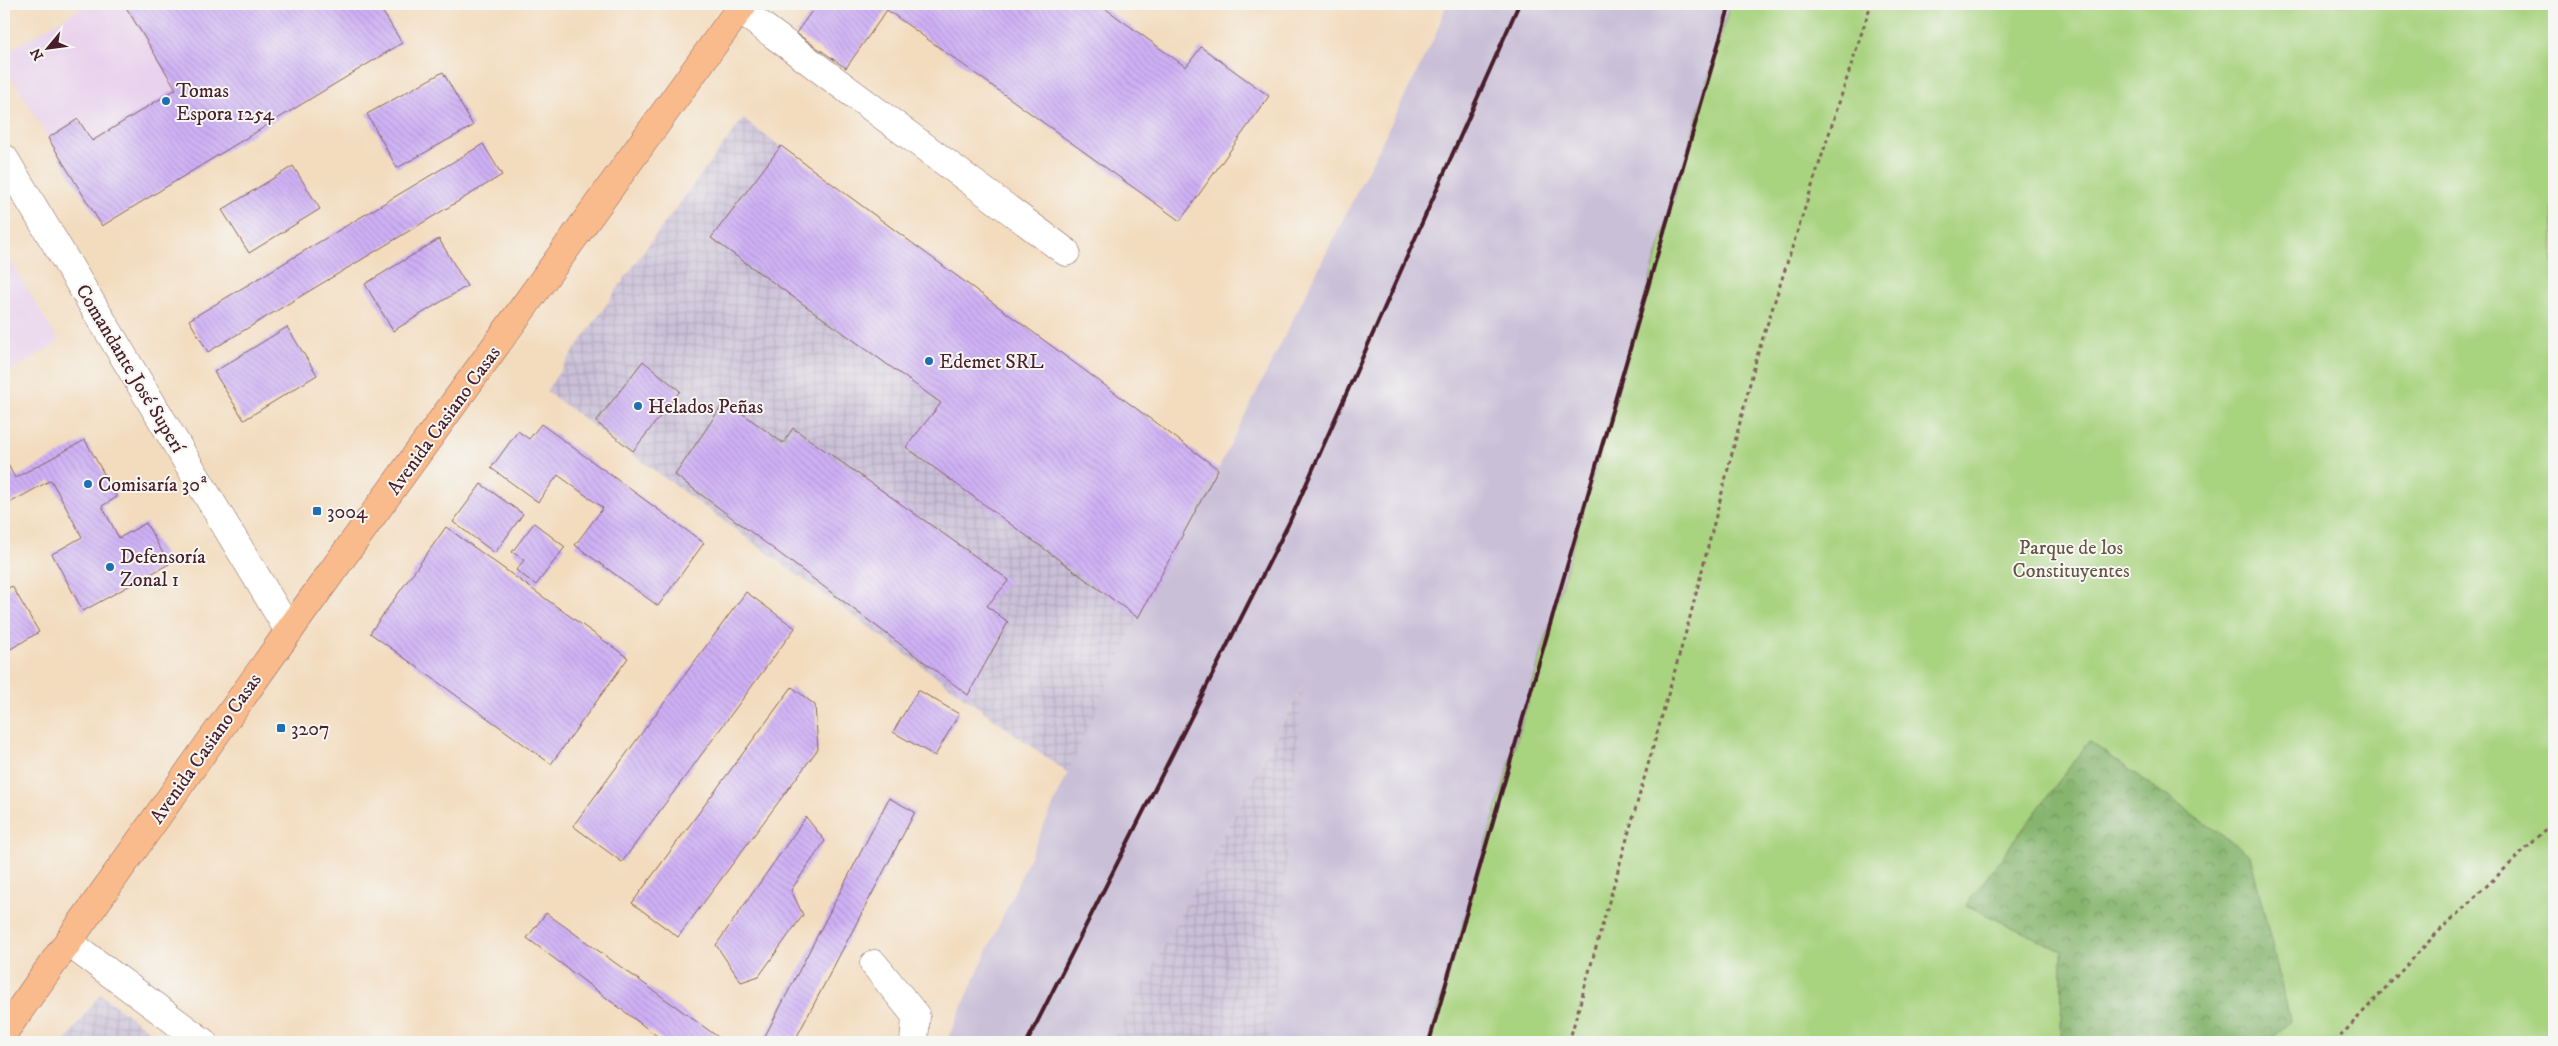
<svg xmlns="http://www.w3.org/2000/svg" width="2558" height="1046" font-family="'IM FELL DW Pica',serif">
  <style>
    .built { fill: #e9d2ed }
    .industrial { fill: url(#industrial-grid) }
    .railway { fill: #c9bfd7 }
    .grass { fill: #a8d37f; stroke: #797955 }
    .forest { fill: url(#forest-crowns); stroke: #686a4c }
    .building { fill: url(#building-back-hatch) }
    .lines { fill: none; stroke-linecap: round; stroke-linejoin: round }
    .minor-casing { stroke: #85615e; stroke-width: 29 }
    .major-casing { stroke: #85615e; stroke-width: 29 }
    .path { stroke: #85615e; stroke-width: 3; stroke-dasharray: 4 4; stroke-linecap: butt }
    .minor { stroke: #fff; stroke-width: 28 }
    .major { stroke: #fabb8c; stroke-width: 28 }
    .rail { stroke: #4a1f2b; stroke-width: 4 }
    .poi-dot { fill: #1f6fb2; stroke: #f6f6f2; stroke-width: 2 }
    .labels { text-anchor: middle; stroke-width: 4; stroke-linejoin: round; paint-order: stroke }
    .poi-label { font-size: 20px; fill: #4a1f2b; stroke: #f6f6f2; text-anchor: start }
    .street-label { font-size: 20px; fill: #4a1f2b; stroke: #f6f6f2 }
    .park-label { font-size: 20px; fill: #654; stroke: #f6f6f2 }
  </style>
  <defs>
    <pattern id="industrial-grid" width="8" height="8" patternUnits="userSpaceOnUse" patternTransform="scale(1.25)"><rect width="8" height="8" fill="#c9bfd7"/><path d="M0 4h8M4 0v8" fill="none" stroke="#aea4b9"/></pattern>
    <pattern id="forest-crowns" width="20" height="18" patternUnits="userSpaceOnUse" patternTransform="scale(1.25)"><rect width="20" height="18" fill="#86b56e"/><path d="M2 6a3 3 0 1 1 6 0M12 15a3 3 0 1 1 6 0" fill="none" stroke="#70935b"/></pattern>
    <pattern id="building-back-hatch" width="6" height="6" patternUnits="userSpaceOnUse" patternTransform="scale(1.25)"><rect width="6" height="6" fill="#ceb0f5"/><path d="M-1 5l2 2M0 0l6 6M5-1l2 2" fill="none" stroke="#b297d2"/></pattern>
  </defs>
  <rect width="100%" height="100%" fill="#f6f6f2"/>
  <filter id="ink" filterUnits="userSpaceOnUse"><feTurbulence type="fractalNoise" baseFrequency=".02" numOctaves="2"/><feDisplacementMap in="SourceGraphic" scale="10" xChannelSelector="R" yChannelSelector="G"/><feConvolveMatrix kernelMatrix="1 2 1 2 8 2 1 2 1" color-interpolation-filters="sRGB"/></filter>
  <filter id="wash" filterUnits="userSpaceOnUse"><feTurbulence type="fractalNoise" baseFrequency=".0096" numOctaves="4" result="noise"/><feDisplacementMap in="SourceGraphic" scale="20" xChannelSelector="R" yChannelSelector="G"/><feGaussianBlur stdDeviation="1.12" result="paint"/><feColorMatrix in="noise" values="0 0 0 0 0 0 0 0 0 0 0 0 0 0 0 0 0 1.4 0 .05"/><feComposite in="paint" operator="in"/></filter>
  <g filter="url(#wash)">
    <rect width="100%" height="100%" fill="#f3dcbe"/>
    <!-- built -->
    <path class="built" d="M87,4H378L402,43L102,226L4,65V54Z
      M4,250L59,342L4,375Z"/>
    <!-- industrial -->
    <path class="industrial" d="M743,119L1218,469L1136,622L1068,773L546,391L643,252Z
      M1304,683L1270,1042H1112Z
      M100,994L164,1042H65Z"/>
    <!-- railway -->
    <path class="railway" d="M1447,4H1825L1528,1042H1270L1303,684L1112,1042H946L1136,622L1218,469L1434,38Z"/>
    <!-- grass -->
    <path class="grass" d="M1730,4H2554V1042H1429Z"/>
    <!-- forest -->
    <path class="forest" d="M2089,741L2250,855L2290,1020L2270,1042H2061L2062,951L1966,905Z"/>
    <g id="blocks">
      <!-- building -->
      <path class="building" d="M124,4H378L402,43L102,226L48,138L78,119L92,141L176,89Z
        M817,4H1099L1186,67L1201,47L1269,96L1180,221L887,10L846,68L796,33Z
        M443,72L473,126L397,168L367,114Z
        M483,144L502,175L208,352L189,320Z
        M781,146L1218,469L1138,618L906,447L941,403L711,238Z
        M293,166L320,209L249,253L222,210Z
        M439,239L467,286L393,331L365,284Z
        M287,327L317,375L244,420L214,372Z
        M643,361L680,391L633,451L596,422Z
        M725,401L783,443L793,428L1009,580L987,606L1008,622L968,695L675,475Z
        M541,424L704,543L658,606L575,545L603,508L558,475L538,502L491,468L518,431L529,439Z
        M85,440L117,497L102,506L119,538L146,523L169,564L83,611L52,554L82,537L51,480L4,506V457L15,478Z
        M481,484L523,514L495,553L453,522Z
        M534,523L565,547L536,585L516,570L524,560L512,552Z
        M446,527L628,658L551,764L370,633Z
        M12,586L39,632L4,653V591Z
        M746,592L795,628L622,862L573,826Z
        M792,687L815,705L818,749L678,937L632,903Z
        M918,690L959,714L935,756L893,732Z
        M889,798L915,812L794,1042H773L764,1038Z
        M806,817L825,841L791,890L803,915L759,976L741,982L716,945Z
        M546,913L725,1042H665L527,938Z"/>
    </g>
  </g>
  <g filter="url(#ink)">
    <use href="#blocks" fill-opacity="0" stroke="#85615e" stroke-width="1"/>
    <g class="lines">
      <defs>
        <path id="minor" d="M739,9L1066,252
          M4,158L289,631
          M68,942L203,1042
          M874,964L916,1016L914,1042"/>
        <path id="major" d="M4,1032L289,631L743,4"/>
      </defs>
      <!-- minor casing -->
      <use href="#minor" class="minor-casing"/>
      <!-- major casing -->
      <use href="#major" class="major-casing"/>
      <!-- path -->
      <path class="path" d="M1569,1042L1689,621L1757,356L1871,4
        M2335,1042L2434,936L2554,822"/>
      <!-- minor -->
      <use href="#minor" class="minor"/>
      <!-- major -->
      <use href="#major" class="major"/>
      <!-- rail -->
      <path class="rail" d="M1027,1042L1289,523L1519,4
        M1429,1042L1730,4"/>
    </g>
  </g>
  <!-- markers -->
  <g class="poi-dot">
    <circle cx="166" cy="101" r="5"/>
    <circle cx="929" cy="361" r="5"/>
    <circle cx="638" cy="406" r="5"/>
    <circle cx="88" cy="484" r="5"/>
    <rect x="312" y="506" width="10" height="10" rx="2.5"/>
    <circle cx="110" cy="567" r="5"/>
    <rect x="276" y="723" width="10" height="10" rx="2.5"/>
  </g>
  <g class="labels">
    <!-- poi labels -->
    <g class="poi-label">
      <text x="176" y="97">Tomas<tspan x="176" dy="23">Espora 1254</tspan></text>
      <text x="939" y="368">Edemet SRL</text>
      <text x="648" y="413">Helados Peñas</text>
      <text x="98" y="491">Comisaría 30ª</text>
      <text x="327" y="518">3004</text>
      <text x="120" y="563">Defensoría<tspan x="120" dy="23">Zonal 1</tspan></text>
      <text x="291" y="735">3207</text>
    </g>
    <!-- street labels -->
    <g class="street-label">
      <text transform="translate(131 368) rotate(59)" y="7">Comandante José Superí</text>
      <text transform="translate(443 420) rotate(-54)" y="7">Avenida Casiano Casas</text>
      <text transform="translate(205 748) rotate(-55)" y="7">Avenida Casiano Casas</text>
    </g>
    <!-- park labels -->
    <g class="park-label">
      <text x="2071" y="554">Parque de los<tspan x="2071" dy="23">Constituyentes</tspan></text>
    </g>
  </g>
  <!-- margin -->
  <rect width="2558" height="1046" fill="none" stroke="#f6f6f2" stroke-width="20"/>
  <!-- north arrow -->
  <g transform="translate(48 48) rotate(241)" stroke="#f6f6f2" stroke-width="4" paint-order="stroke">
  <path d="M0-4L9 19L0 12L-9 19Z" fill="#4a1f2b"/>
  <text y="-8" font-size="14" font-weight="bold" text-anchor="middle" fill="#4a1f2b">N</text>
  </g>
</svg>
